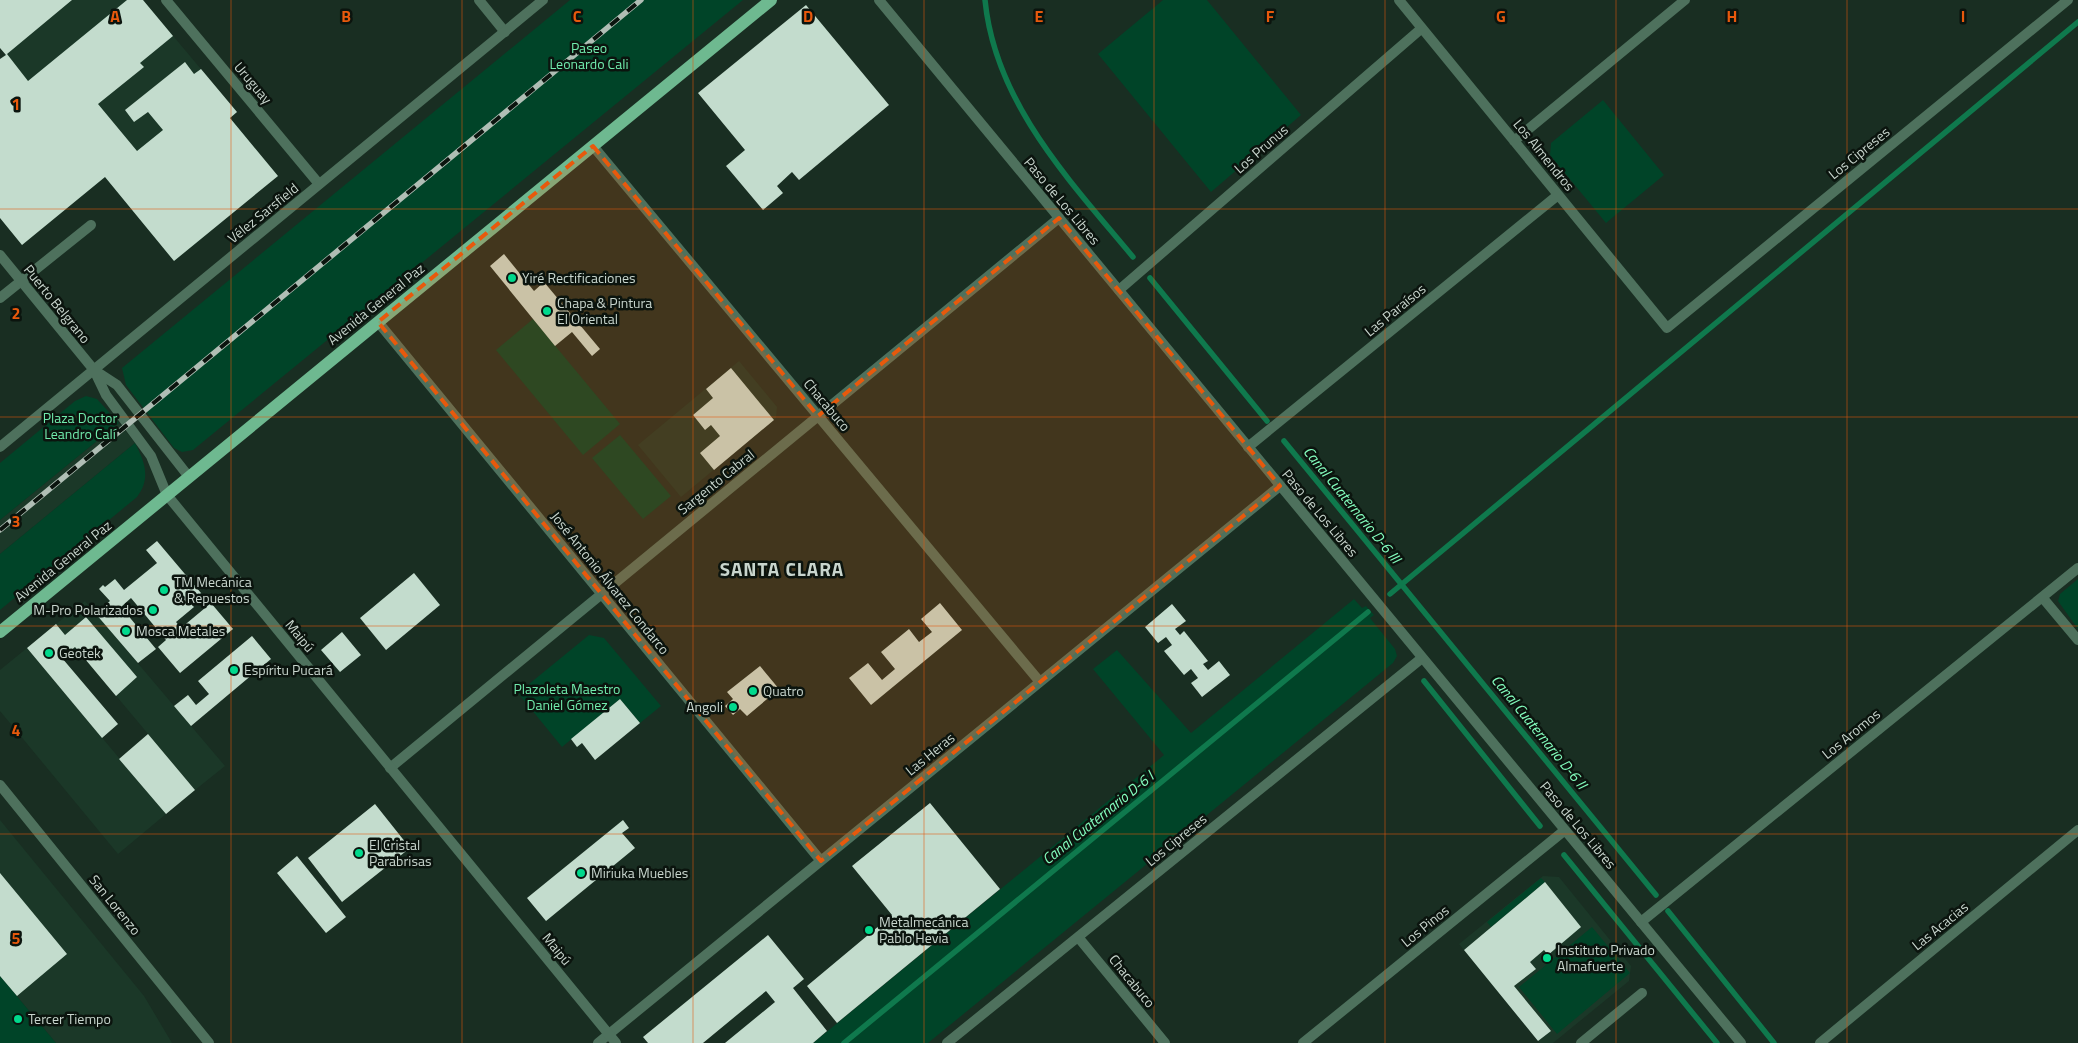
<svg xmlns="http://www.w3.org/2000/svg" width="2078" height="1043" font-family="'Titillium Web',sans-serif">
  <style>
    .built { fill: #1b3828 }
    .green { fill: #004428 }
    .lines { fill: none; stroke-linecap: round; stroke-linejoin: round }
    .stream { stroke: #0f794d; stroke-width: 5.5 }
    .building { fill: #c3dccd }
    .minor { stroke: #4e715d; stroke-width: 10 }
    .tertiary { stroke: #4e715d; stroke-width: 10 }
    .primary { stroke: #6eb990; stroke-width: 12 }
    .rail-casing { stroke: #b0beb5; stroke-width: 5.5 }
    .rail { stroke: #0b140e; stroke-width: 4; stroke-dasharray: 11; stroke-linecap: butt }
    .marked { fill: #e8590c; fill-opacity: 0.2; stroke: #e8590c; stroke-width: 4; stroke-dasharray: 10 6; stroke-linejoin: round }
    .grid { fill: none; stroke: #e8590c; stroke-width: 1; stroke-opacity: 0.55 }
    .poi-dot { fill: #00d98c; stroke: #0b140e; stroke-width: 2 }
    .labels { text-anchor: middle; stroke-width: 5; stroke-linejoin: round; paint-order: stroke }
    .park-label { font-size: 14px; fill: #71ecad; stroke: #0b140e }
    .street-label { font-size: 14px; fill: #c8d5cd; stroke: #0b140e }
    .poi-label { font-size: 14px; fill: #c8d5cd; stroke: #0b140e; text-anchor: start }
    .water-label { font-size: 15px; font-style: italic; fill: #84febe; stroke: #0b140e }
    .district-label { font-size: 19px; font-weight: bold; letter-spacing: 1px; fill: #c8d5cd; stroke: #0b140e }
    .grid-label { font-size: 16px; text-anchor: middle; font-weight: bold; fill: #e8590c; stroke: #0b140e; stroke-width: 5; stroke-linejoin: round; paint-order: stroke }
  </style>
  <rect width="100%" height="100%" fill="#192e22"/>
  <!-- built -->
  <path class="built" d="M72,0H143L237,112L230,118L278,176L174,261L105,177L22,245L0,218V59Z
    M739,361L777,407L776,418L681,497L638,445Z
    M119,423L135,443L0,554V520Z
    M85,601L225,766L195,790L56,624Z
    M27,648L166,814L118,854L0,711V670Z
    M0,820L144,996L172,1043H56L0,976Z
    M1543,876L1559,877L1631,966L1629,981L1553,1043H1540L1459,944Z"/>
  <!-- green -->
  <path class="green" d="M570,0H743L193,450L182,452L174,448L126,385L122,368Z
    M1163,0H1207L1301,115L1211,192L1098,54Z
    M1603,100L1664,175L1606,223L1550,155L1551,143Z
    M533,319L620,424L583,455L496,350Z
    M86,396L97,399L119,423L0,520V463L75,401Z
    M620,435L671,496L643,519L592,458Z
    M135,443C145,462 151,479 137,497L0,610V554Z
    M2078,579V629L2058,601L2060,594Z
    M1354,599L1362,608L1366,606L1374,615L1370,618L1395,649L1397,656L1393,663L928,1043H813L1164,755L1093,669L1117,650L1191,733Z
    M589,635L604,638L661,706L640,723L620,699L562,747L518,693Z
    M1541,878L1545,882L1491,927L1487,922Z
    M1592,927L1630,973L1557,1034L1519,987Z
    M0,976L56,1043H0Z"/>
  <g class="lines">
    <!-- stream -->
    <path class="stream" d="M985,0C995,103 1070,181 1133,257
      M1150,278L1267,421
      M1284,441L1656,895
      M1390,594L2078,22
      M1424,681L1540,826
      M1564,855L1717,1043
      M1668,911L1774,1043
      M844,1043L1368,612"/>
  </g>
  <!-- building -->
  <path class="building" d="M0,0H72L7,54L28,81L127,0H143L173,36L140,63L144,67L98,104L137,151L163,130L148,112L134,122L125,110L185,62L194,74L201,69L237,112L230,118L278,176L174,261L105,177L22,245L0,218V59L6,55L0,48Z
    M806,5L889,105L799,180L792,172L777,186L783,193L763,210L726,166L745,150L698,93Z
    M504,254L534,291L544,282L600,349L592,356L572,332L555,346L490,266Z
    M731,368L774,420L714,470L700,453L720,436L711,425L705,430L693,415L713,398L706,389Z
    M157,541L201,593L190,603L194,607L176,622L181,628L211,603L233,629L180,673L158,647L166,640L131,598L121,607L156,649L138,663L95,613L110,601L99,589L103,585L105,587L115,579L124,590L157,563L146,550Z
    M414,573L440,605L386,650L360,618Z
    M940,603L962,630L871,705L849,678L868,663L882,680L895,669L881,652L909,629L919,642L932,632L921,619Z
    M1172,604L1186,621L1175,629L1180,635L1184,631L1208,661L1203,664L1208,670L1219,661L1230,675L1202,697L1191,683L1198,678L1191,669L1184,675L1164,651L1172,645L1166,637L1158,643L1145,627Z
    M86,617L137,677L116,696L75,647L62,658L118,724L102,738L27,648L56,624L65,635Z
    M342,632L361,655L340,672L321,650Z
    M252,636L271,659L191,726L174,706L188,695L196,705L209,694L198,681Z
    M760,666L779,689L747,716L740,709L733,715L725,706L733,699L727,692Z
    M620,699L640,723L595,760L582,743L577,747L571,739Z
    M148,734L195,790L166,814L119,759Z
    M930,803L1000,889L837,1023L807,986L892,915L852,866Z
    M375,804L410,848L342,902L308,858Z
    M623,820L629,828L622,833L635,848L546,921L527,898Z
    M297,856L346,917L326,933L277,873Z
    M0,873L67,954L17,996L0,976Z
    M1545,882L1581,927L1548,955L1544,950L1530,962L1536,969L1514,986L1551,1031L1538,1041L1464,950Z
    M768,935L804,979L793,988L827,1031L813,1043H725L775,1002L766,991L703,1043H648L643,1037Z"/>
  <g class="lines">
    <!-- minor -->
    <path class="minor" d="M166,0L319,184
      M479,0L505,32
      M1399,0L1667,328L2068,0
      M1514,141L1685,0
      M593,146L1040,682
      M1119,290L1422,28
      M0,298L91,225
      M378,322L821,861
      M1248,447L1558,195
      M2042,597L2078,640
      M390,768L1059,218
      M0,785L209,1043
      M1641,922L2078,568
      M1078,937L1165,1043
      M598,1043L1280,486
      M947,1043L1422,658
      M1581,1043L1642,993
      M1820,1043L2078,830"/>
    <!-- tertiary -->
    <path class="tertiary" d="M879,0L1741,1043
      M0,255L94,370L106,395L151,456L167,495L616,1043
      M94,370L117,385L189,477
      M0,447L543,0
      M1303,1043L1565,830"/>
    <!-- primary -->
    <path class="primary" d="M0,632L771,0"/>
    <defs>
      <path id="rail" d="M0,530L641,0"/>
    </defs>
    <!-- rail casing -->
    <use href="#rail" class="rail-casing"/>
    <!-- rail -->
    <use href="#rail" class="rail"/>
  </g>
  <!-- marked area -->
  <path class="marked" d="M593,146L818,416L1059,218L1280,486L821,861L378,322Z"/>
  <!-- grid -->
  <path class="grid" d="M231,0V1043M462,0V1043M693,0V1043M924,0V1043M1154,0V1043M1385,0V1043M1616,0V1043M1847,0V1043M0,209H2078M0,417H2078M0,626H2078M0,834H2078"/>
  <!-- markers -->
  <g class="poi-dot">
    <circle cx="512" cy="278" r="5"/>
    <circle cx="547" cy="311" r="5"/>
    <circle cx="164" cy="590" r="5"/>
    <circle cx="153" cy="610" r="5"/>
    <circle cx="126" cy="631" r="5"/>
    <circle cx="49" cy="653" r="5"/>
    <circle cx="234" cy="670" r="5"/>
    <circle cx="753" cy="691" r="5"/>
    <circle cx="733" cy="707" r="5"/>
    <circle cx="359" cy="853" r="5"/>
    <circle cx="581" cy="873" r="5"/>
    <circle cx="869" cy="930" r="5"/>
    <circle cx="1547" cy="958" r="5"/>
    <circle cx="18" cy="1019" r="5"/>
  </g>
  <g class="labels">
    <!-- park labels -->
    <g class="park-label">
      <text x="589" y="53">Paseo<tspan x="589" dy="16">Leonardo Cali</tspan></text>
      <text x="80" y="423">Plaza Doctor<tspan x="80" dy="16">Leandro Calí</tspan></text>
      <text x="567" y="694">Plazoleta Maestro<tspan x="567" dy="16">Daniel Gómez</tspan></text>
    </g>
    <!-- street labels -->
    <g class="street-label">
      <text transform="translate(253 83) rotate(50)" y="5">Uruguay</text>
      <text transform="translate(1261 149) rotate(-41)" y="5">Los Prunus</text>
      <text transform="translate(1859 153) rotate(-39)" y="5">Los Cipreses</text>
      <text transform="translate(1544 155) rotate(51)" y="5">Los Almendros</text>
      <text transform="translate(1062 201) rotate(50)" y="5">Paso de Los Libres</text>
      <text transform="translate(263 213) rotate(-39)" y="5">Vélez Sarsfield</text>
      <text transform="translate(57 304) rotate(51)" y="5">Puerto Belgrano</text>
      <text transform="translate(376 304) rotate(-39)" y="5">Avenida General Paz</text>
      <text transform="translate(1395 310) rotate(-39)" y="5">Las Paraísos</text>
      <text transform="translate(827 405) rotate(50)" y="5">Chacabuco</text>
      <text transform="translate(716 482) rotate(-39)" y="5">Sargento Cabral</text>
      <text transform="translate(1320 513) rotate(50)" y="5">Paso de Los Libres</text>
      <text transform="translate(63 561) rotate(-39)" y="5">Avenida General Paz</text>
      <text transform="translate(610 583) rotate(51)" y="5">José Antonio Álvarez Condarco</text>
      <text transform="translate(300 636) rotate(51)" y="5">Maipú</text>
      <text transform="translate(1851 734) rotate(-39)" y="5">Los Aromos</text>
      <text transform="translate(930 754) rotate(-39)" y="5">Las Heras</text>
      <text transform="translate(1578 825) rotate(50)" y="5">Paso de Los Libres</text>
      <text transform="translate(1176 840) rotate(-39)" y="5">Los Cipreses</text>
      <text transform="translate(115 905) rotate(51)" y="5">San Lorenzo</text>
      <text transform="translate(1425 926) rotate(-39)" y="5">Los Pinos</text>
      <text transform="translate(1940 926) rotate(-39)" y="5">Las Acacias</text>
      <text transform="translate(557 949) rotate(51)" y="5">Maipú</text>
      <text transform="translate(1132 981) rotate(51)" y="5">Chacabuco</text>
    </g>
    <!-- poi labels -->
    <g class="poi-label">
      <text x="522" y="283">Yiré Rectificaciones</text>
      <text x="557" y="308">Chapa &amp; Pintura<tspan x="557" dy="16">El Oriental</tspan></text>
      <text x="174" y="587">TM Mecánica<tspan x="174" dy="16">&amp; Repuestos</tspan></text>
      <text x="143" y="615" text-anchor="end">M-Pro Polarizados</text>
      <text x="136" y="636">Mosca Metales</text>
      <text x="59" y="658">Geotek</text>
      <text x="244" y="675">Espíritu Pucará</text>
      <text x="763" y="696">Quatro</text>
      <text x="723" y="712" text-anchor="end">Angoli</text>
      <text x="369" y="850">El Cristal<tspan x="369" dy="16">Parabrisas</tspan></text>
      <text x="591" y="878">Miriuka Muebles</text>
      <text x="879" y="927">Metalmecánica<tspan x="879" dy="16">Pablo Hevia</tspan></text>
      <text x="1557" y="955">Instituto Privado<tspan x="1557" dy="16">Almafuerte</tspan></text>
      <text x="28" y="1024">Tercer Tiempo</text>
    </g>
    <!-- water labels -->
    <g class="water-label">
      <text transform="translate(1352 505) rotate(51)" y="5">Canal Cuaternario D-6 III</text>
      <text transform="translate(1539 732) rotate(51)" y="5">Canal Cuaternario D-6 II</text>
      <text transform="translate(1098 818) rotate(-39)" y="5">Canal Cuaternario D-6 I</text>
    </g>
    <!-- district labels -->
    <g class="district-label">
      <text x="782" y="576">SANTA CLARA</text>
    </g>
  </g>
  <g class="grid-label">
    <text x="115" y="22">A</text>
    <text x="346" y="22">B</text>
    <text x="577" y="22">C</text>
    <text x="808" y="22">D</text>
    <text x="1039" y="22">E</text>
    <text x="1270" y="22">F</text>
    <text x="1501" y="22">G</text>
    <text x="1732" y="22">H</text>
    <text x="1963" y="22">I</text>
    <text x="16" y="110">1</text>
    <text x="16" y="319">2</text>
    <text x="16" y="527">3</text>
    <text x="16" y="736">4</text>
    <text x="16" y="944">5</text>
  </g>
</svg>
